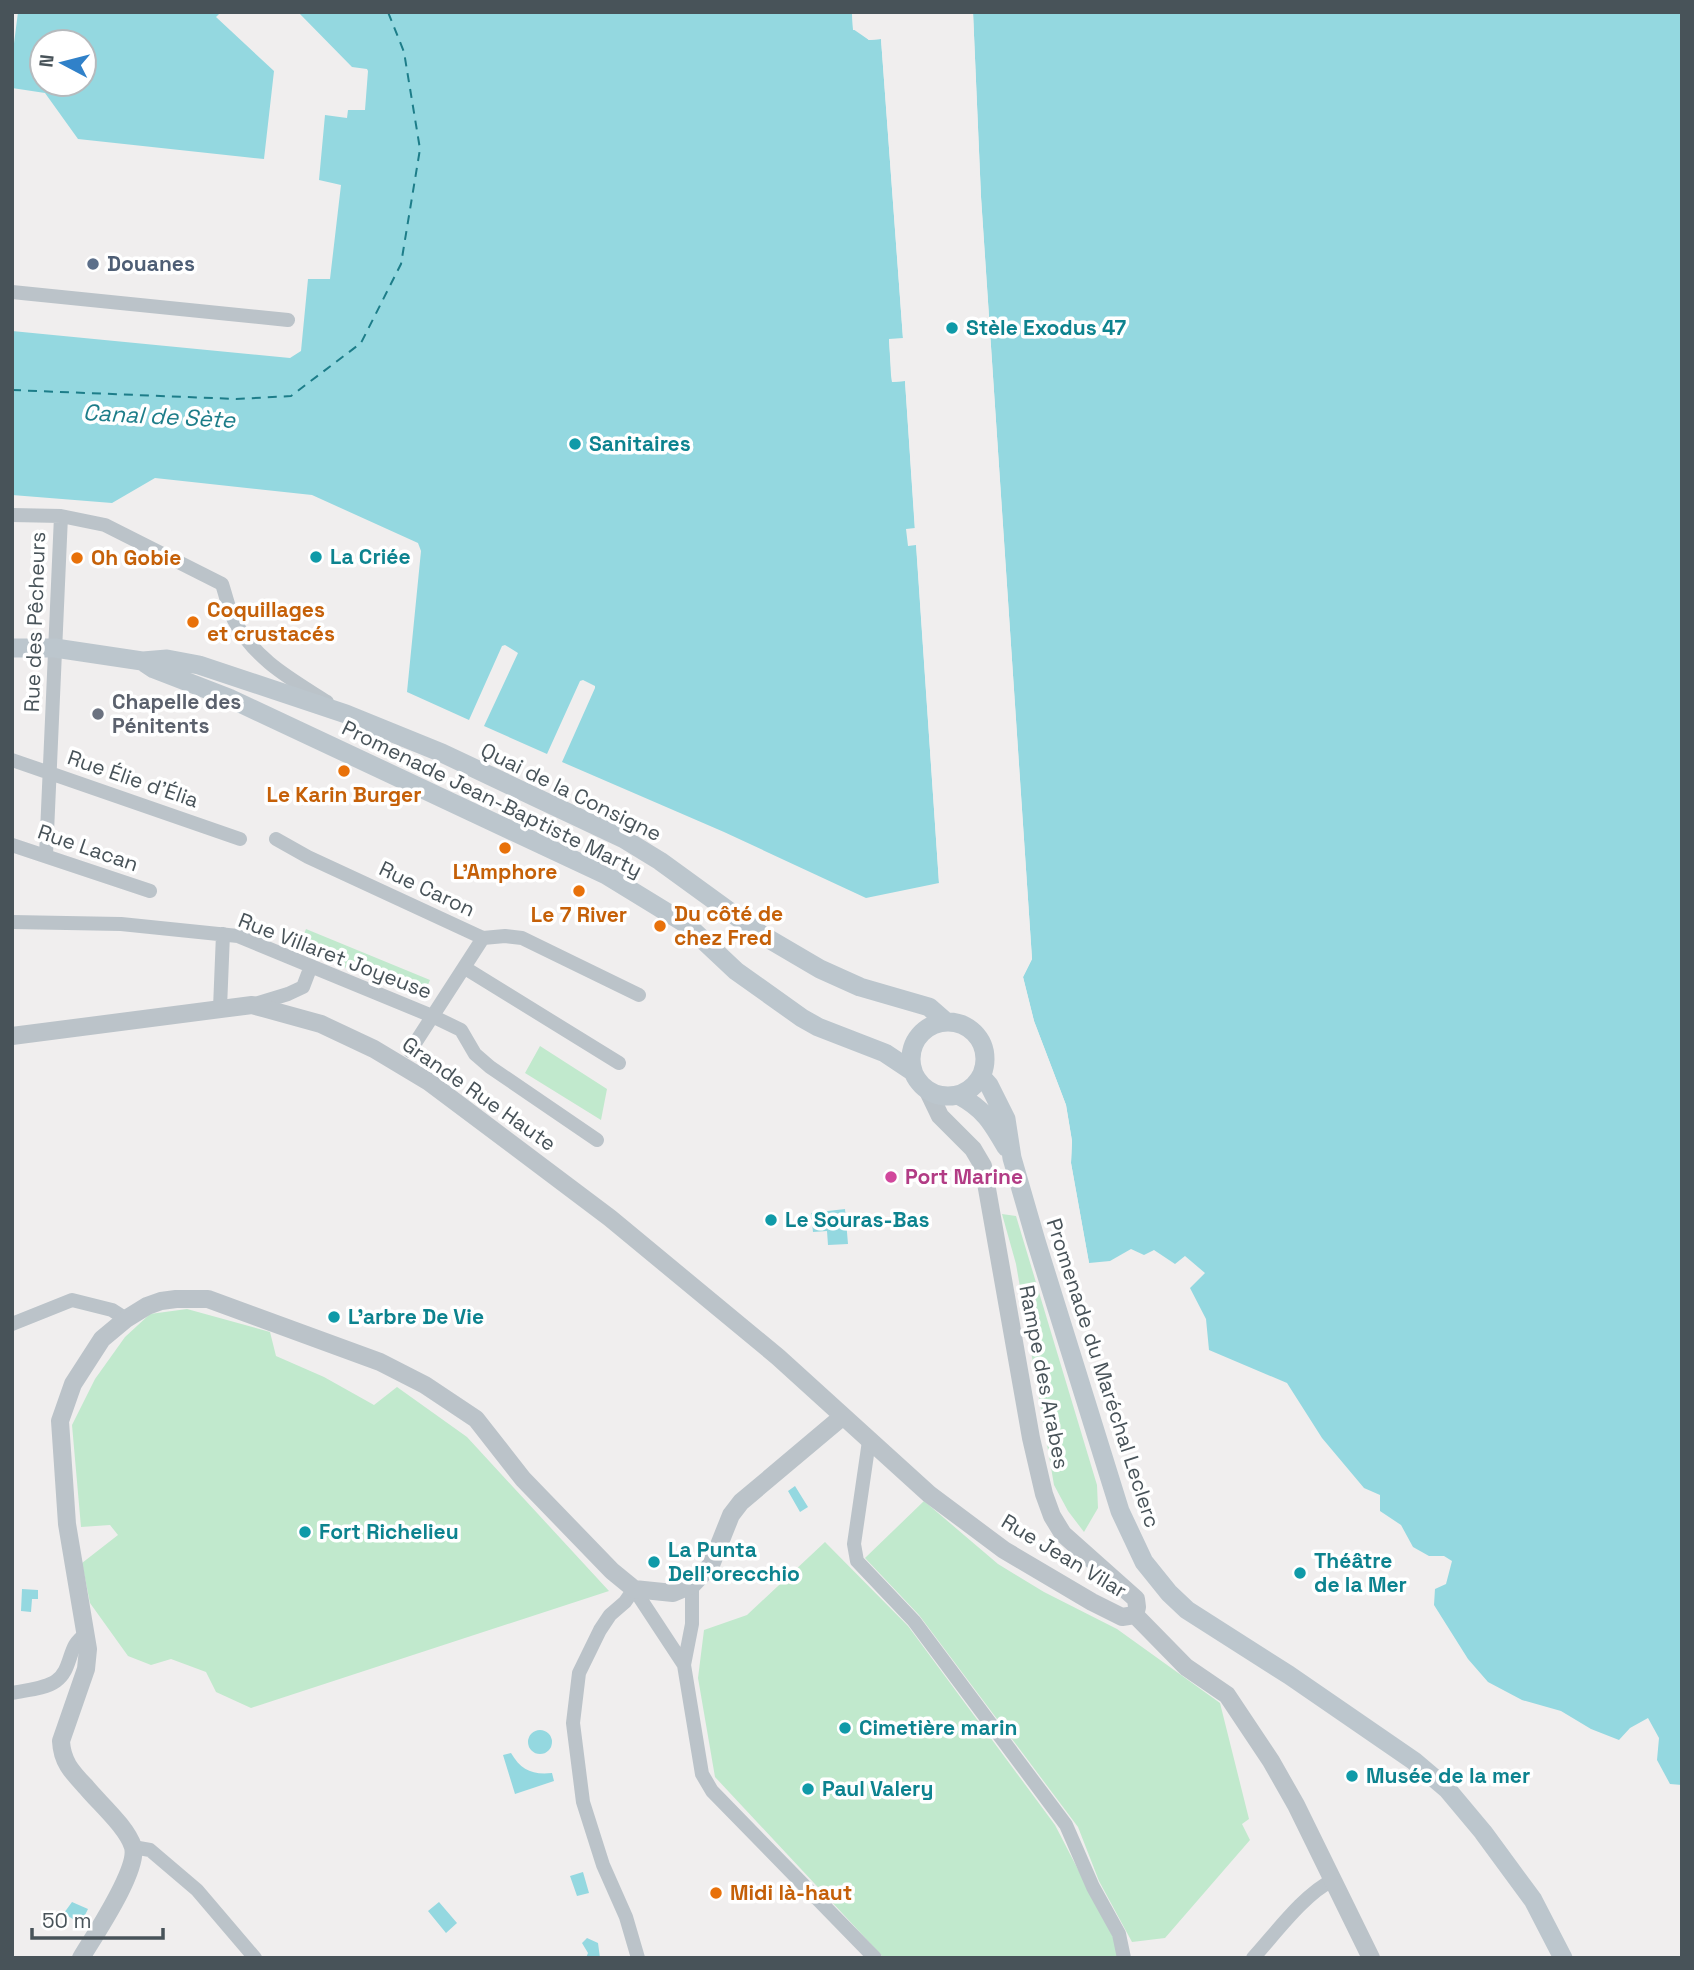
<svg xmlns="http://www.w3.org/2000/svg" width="1694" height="1970" font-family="'Space Grotesk',sans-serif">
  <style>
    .green { fill: #c1e9cd }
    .water { fill: #94d8e0; fill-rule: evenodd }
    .pier { fill: #f0eeee }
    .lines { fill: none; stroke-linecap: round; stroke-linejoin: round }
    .ferry { stroke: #1d7d89; stroke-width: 2; stroke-dasharray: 9 7; stroke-linecap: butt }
    .minor { stroke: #bbc3c9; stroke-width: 14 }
    .tertiary { stroke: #bbc3c9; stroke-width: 18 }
    .secondary { stroke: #bcc6cd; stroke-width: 19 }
    .service-dot { fill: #5c6f8a; stroke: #fff; stroke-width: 2.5 }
    .culture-dot { fill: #0f9aa8; stroke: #fff; stroke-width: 2.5 }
    .food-dot { fill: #e8710a; stroke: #fff; stroke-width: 2.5 }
    .worship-dot { fill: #6b7280; stroke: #fff; stroke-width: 2.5 }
    .hotel-dot { fill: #d1479c; stroke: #fff; stroke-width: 2.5 }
    .labels { text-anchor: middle; stroke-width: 7; stroke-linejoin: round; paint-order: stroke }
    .service-label { font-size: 21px; font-weight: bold; fill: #4e5e75; stroke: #fff; text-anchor: start }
    .culture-label { font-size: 21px; font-weight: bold; fill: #0d838f; stroke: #fff; text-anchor: start }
    .food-label { font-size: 21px; font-weight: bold; fill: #c56008; stroke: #fff; text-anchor: start }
    .street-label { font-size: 21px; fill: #485359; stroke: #fff }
    .worship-label { font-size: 21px; font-weight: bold; fill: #5b616d; stroke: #fff; text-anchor: start }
    .hotel-label { font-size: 21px; font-weight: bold; fill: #b23c85; stroke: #fff; text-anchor: start }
    .water-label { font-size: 23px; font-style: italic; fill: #1d7d89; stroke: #fff }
  </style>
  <rect width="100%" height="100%" fill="#f0eeee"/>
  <!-- green -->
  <path class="green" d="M306,929L430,980L422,999L298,948Z
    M540,1046L607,1089L601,1120L525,1073Z
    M1002,1214L1016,1216L1097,1485L1098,1508L1084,1532L1068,1511L1054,1485L1016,1264Z
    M187,1309L270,1332L276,1356L324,1377L374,1405L397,1387L467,1437L609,1591L251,1708L216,1692L206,1672L171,1659L151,1665L128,1656L90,1603L82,1563L118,1535L110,1525L81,1527L72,1425L95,1379L125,1337L150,1314Z
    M924,1501L998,1564L1044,1592L1117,1629L1220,1703L1249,1819L1242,1824L1250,1840L1165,1938L1132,1942L1099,1881L1078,1827L919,1615L865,1558Z
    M825,1542L908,1626L1055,1825L1114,1939L1119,1958H884L715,1777L698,1678L704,1630L747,1615Z"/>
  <!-- water -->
  <path class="water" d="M18,12H221L216,17L274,71L264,159L78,139L45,93L12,88V59ZM84,42V84H42V42Z
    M298,12H852L853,29L869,40L881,39L903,339H889L892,382L905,381L915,528L906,529L908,546L916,545L939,883L866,898L724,832L562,762L595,688V686L583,680L580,681L547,754L484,726L518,653L505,645L502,646L469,720L407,692L421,551L418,543L312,495L155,478L112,503L12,495V331L290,358L301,351L308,279H330L341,185L319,180L325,115L347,118L348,110H365L368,71L367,69L352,67Z
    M973,12H1682V1785L1670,1784L1657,1760L1659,1738L1648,1718L1630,1728L1619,1740L1591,1729L1561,1711L1522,1700L1488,1682L1468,1659L1434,1605L1435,1589L1446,1584L1452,1561L1444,1556H1429L1413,1547L1401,1525L1380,1511V1495L1364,1488L1322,1438L1287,1383L1209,1350L1206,1319L1190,1288L1205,1273L1185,1256L1175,1264L1154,1250L1144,1255L1131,1249L1110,1261L1089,1263L1071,1163L1072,1141L1066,1105L1034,1021L1023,977L1032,959L981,197Z
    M845,1209L848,1244L828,1245L827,1231L813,1232L811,1213Z
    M795,1486L808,1507L800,1512L788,1491Z
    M22,1589L38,1590V1599H32L31,1612L21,1611Z
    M528 1742a12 12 0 1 1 24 0a12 12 0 1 1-24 0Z
    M511,1753C521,1770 532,1775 552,1773L554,1781L515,1794L503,1755Z
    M583,1872L589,1893L577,1896L570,1876Z
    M72,1902L88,1909L83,1919L77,1922L64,1913Z
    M439,1902L457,1923L446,1933L428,1911Z
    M587,1938L598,1943L600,1958H586L588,1953L582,1943Z"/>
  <!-- pier -->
  <path class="pier" d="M852,12H855L856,26L870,37L881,35L884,38L906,339L904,342H893L894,375L895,378L905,377L908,380L918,528L915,532L905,381L892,382L891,375L889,339L903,338L881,39L869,40L857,30H853Z
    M969,12H973L981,197L1032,959L1023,977L1034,1021L1066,1105L1072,1141L1071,1163L1089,1263L1085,1264L1067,1164L1068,1142L1063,1106L1031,1022L1020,978L1028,958L977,197Z
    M916,542L919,545L942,883H939Z"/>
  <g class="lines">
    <!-- ferry -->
    <path class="ferry" d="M12,390L236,399L291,396L361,343L401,264L420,149L404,52L388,12"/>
    <!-- minor -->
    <path class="minor" d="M12,292L288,320
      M12,515L61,516L105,525L222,584C226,596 229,610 234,620C255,660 291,679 327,702
      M12,760L240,839
      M276,839L308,857L483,938L505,936L522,938L639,995
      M12,845L150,891
      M46,855L61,516
      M12,922L121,924L238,936L432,1016L461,1030L475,1054L490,1067L597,1140
      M465,968L619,1063
      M252,1005L288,994L303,987L311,966
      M220,1008L223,934
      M410,1051L483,938
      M12,1324L72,1300L112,1310L126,1319
      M869,1441L854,1544L857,1561L914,1621L1066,1825L1093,1887L1119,1934L1124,1958
      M692,1585V1624L684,1665L702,1774L712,1791L875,1958
      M12,1693C25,1690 45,1689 56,1681C73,1669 67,1645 85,1635
      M133,1847L150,1850L197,1890L255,1958
      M638,1958L626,1917L603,1865L583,1802L573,1723L579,1673L600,1630L610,1615L625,1602L634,1589L684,1665
      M1253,1958C1275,1934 1304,1894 1333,1880"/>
    <!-- tertiary -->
    <path class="tertiary" d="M12,1036L252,1005L321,1024L374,1049L429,1082L610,1218L778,1357L929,1494L1004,1550L1092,1602L1122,1617L1135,1615
      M928,1091L940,1116L973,1149L983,1166L1031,1438L1044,1494L1052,1516L1063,1534L1136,1599L1137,1607L1135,1615
      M1135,1615L1186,1667L1227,1695L1271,1761L1296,1805L1371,1958
      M81,1958C94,1936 139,1870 133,1847C127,1827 99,1803 86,1787C72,1772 62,1762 61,1741L86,1669L88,1649L67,1524L60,1421L73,1384L102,1339L126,1319L147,1306L161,1301L176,1299H208L380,1362L425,1385L476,1419L523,1479L612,1571L634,1589L673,1593L692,1585L711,1565L731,1515L741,1502L842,1417"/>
    <!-- secondary -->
    <path class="secondary" d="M12,648H55L142,661L154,669L229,698L606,875L686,924L736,971L802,1018L818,1027L885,1053L912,1071
      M143,661L167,659L199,665L346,714L442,753L624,839L660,861L762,935L820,969L860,987L929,1007L945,1021
      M911 1059a37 37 0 1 1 74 0a37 37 0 1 1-74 0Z
      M981,1076L989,1085L1006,1119L1012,1158L1036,1241L1120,1511L1144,1562L1169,1593L1187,1610L1289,1675L1414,1761L1447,1789L1483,1832L1533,1900L1563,1958
      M958,1095C984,1109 991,1121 1006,1147"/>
  </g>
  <!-- markers -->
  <circle class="service-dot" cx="93" cy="264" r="7"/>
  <g class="culture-dot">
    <circle cx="952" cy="328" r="7"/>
    <circle cx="575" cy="444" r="7"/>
    <circle cx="316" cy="557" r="7"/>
    <circle cx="771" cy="1220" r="7"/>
    <circle cx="334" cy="1317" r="7"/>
    <circle cx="305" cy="1532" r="7"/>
    <circle cx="654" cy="1562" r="7"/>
    <circle cx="1300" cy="1573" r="7"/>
    <circle cx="845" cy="1728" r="7"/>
    <circle cx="1352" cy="1776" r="7"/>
    <circle cx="808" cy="1789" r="7"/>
  </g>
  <g class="food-dot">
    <circle cx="77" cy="558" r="7"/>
    <circle cx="193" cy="622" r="7"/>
    <circle cx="344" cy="771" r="7"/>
    <circle cx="505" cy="848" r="7"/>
    <circle cx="579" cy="891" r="7"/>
    <circle cx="660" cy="926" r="7"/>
    <circle cx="716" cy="1893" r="7"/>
  </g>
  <circle class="worship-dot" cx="98" cy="714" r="7"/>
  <circle class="hotel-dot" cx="891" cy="1177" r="7"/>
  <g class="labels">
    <!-- service labels -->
    <g class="service-label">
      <text x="107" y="271">Douanes</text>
    </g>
    <!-- culture labels -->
    <g class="culture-label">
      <text x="966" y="335">Stèle Exodus 47</text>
      <text x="589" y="451">Sanitaires</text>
      <text x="330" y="564">La Criée</text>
      <text x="785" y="1227">Le Souras-Bas</text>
      <text x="348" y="1324">L'arbre De Vie</text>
      <text x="319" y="1539">Fort Richelieu</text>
      <text x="668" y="1557">La Punta<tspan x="668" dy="24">Dell'orecchio</tspan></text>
      <text x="1314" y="1568">Théâtre<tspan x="1314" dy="24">de la Mer</tspan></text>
      <text x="859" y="1735">Cimetière marin</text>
      <text x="1366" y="1783">Musée de la mer</text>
      <text x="822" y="1796">Paul Valery</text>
    </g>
    <!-- food labels -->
    <g class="food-label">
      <text x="91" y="565">Oh Gobie</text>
      <text x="207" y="617">Coquillages<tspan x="207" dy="24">et crustacés</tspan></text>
      <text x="344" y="802" text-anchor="middle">Le Karin Burger</text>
      <text x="505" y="879" text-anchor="middle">L'Amphore</text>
      <text x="674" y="921">Du côté de<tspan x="674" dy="24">chez Fred</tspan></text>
      <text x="579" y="922" text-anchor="middle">Le 7 River</text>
      <text x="730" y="1900">Midi là-haut</text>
    </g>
    <!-- street labels -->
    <g class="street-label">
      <text transform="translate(35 622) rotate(-88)" y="7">Rue des Pêcheurs</text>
      <text transform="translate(133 779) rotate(19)" y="7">Rue Élie d'Élia</text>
      <text transform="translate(571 792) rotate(26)" y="7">Quai de la Consigne</text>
      <text transform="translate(492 799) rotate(26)" y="7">Promenade Jean-Baptiste Marty</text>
      <text transform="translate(88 848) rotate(19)" y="7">Rue Lacan</text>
      <text transform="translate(427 889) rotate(25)" y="7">Rue Caron</text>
      <text transform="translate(335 956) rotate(21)" y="7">Rue Villaret Joyeuse</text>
      <text transform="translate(479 1094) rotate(35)" y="7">Grande Rue Haute</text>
      <text transform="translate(1103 1373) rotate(72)" y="7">Promenade du Maréchal Leclerc</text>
      <text transform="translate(1044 1377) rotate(79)" y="7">Rampe des Arabes</text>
      <text transform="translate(1064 1556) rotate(31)" y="7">Rue Jean Vilar</text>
    </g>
    <!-- worship labels -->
    <g class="worship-label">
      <text x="112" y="709">Chapelle des<tspan x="112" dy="24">Pénitents</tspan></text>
    </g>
    <!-- hotel labels -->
    <g class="hotel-label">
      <text x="905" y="1184">Port Marine</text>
    </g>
    <!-- water labels -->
    <g class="water-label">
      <text transform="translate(159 416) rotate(3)" y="8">Canal de Sète</text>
    </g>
  </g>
  <!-- border -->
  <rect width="1694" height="1970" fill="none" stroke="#485359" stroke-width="28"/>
  <!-- north arrow -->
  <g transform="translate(63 63) rotate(277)"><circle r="33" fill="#ffffff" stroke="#b6babd" stroke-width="2"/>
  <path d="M0-5L12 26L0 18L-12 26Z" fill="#3081c9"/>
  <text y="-10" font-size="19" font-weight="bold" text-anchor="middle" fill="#485359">N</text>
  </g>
  <!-- scale -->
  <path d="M32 1928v10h131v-10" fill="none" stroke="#485359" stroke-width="3.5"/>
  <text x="42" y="1928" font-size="21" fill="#485359" stroke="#ffffff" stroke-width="5" paint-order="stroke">50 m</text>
</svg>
